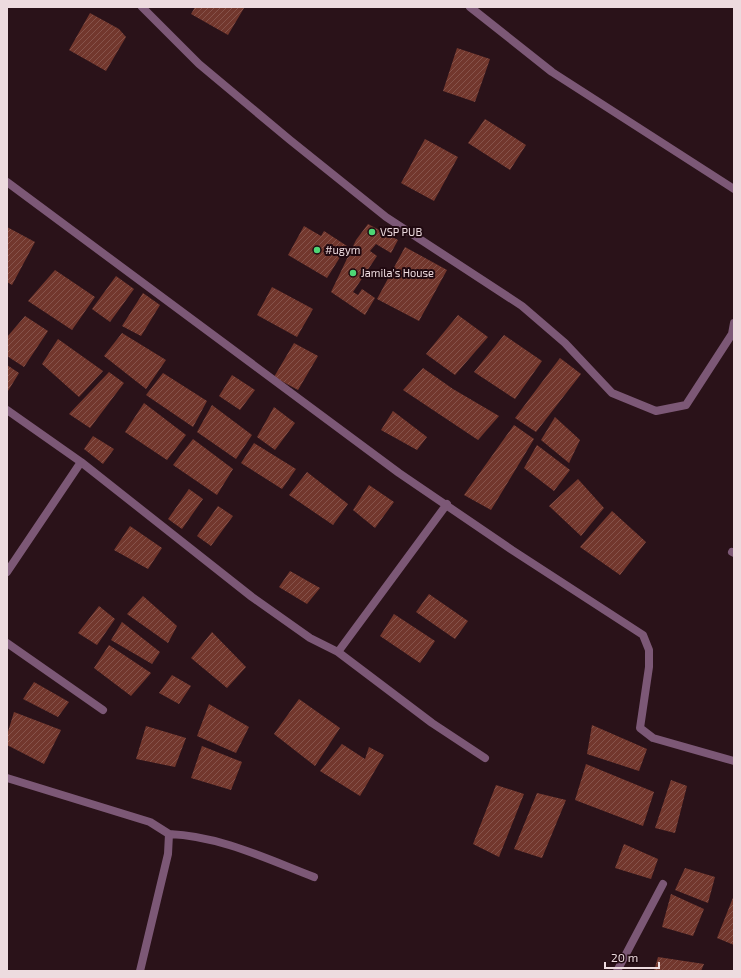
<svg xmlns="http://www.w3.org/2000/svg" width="741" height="978" font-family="'Exo 2',sans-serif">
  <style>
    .building { fill: url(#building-hatch) }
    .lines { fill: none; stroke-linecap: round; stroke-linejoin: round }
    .street { stroke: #7c5876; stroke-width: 8 }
    .poi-dot { fill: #4ed675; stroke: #200910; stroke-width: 1.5 }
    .labels { text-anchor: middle; stroke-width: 4; stroke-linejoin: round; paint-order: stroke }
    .poi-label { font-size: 11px; fill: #eddbdf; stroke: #200910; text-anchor: start }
  </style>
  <defs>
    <pattern id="building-hatch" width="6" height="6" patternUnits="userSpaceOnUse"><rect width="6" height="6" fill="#72372d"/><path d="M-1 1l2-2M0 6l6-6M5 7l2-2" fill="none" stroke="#86534b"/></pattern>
  </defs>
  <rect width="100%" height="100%" fill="#2a1219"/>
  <!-- building -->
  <path class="building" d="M195,7H242L244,8L228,35L191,14Z
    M90,13L119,29L126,37L106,71L69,50Z
    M457,48L490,59L475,102L443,91Z
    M485,119L526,145L510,170L468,143Z
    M425,139L458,157L434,201L401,183Z
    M368,224L398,240L391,253L376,244L370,251L377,256L353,292L358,295L362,289L375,298L365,315L331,292L356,240Z
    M304,226L321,236L324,231L347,246L327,278L288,255Z
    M7,227L35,242L12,285L7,282Z
    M405,247L447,270L419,321L377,299Z
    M55,270L95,297L72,330L28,301Z
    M116,276L134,289L110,322L92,309Z
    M272,287L313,309L297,337L257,315Z
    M143,293L160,305L141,336L122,326Z
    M458,315L488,337L455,375L426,354Z
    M25,316L48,331L24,367L7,356V337Z
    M122,333L166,360L146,389L104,356Z
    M504,335L542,361L515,399L474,372Z
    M58,339L103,371L79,397L42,364Z
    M294,343L318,356L298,390L274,377Z
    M560,358L581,374L536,432L515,418Z
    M7,365L19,373L8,391L7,390Z
    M423,368L453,389L499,416L478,440L403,390Z
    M109,372L124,383L90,428L69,414Z
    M163,373L207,401L193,427L146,395Z
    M232,375L255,390L240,410L219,396Z
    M144,403L186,435L167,460L125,432Z
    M212,405L252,435L236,459L197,432Z
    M274,407L295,423L275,450L257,437Z
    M393,411L427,437L417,450L381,430Z
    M555,417L580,440L569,463L541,440Z
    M514,425L534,439L491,510L464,495Z
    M93,436L114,449L103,464L84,449Z
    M193,439L233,469L217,495L173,465Z
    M254,443L296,469L282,489L241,463Z
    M537,445L570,470L554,491L524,468Z
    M307,472L348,504L333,525L289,495Z
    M578,479L604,508L581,536L549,506Z
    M369,485L394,502L375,528L353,510Z
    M189,489L203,499L182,529L168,519Z
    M218,506L233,516L211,546L197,536Z
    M612,511L646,542L620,575L580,547Z
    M130,526L162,548L148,569L114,550Z
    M290,571L320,588L307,604L279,587Z
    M429,594L468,621L455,639L416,612Z
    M143,596L177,626L168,643L127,614Z
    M99,606L115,619L97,645L78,633Z
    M394,614L435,641L420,663L380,636Z
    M122,622L160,652L152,664L111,640Z
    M212,632L246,667L227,688L191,658Z
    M109,645L151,673L131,696L94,668Z
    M172,675L191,686L179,704L159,693Z
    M34,682L69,702L58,717L23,699Z
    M299,699L340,728L315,766L274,734Z
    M209,704L249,727L236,753L197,736Z
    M14,712L61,730L44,764L7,745V735Z
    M592,725L647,749L639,771L587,754Z
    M146,726L186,738L175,767L136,759Z
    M342,744L365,759L369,747L384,755L360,796L320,771Z
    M202,746L242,762L231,790L191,778Z
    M586,764L654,792L643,826L575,800Z
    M671,780L687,786L675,833L655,828Z
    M496,785L524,794L499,857L473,844Z
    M537,793L566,800L542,858L514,849Z
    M624,844L658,859L651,879L615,868Z
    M685,868L715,877L708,903L675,890Z
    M671,894L704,909L693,936L662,927Z
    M734,895V945L717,938Z
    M658,957L704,964L701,971H654Z"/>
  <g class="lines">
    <!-- street -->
    <path class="street" d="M142,7L199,64L290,140L386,217L522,306L565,343L612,393L656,411L686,405L732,334L734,323
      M470,7L552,72L734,189
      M7,182L399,473L512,550L643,635L649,650V667L640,728L653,738L734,761
      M7,410L81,462L252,597L310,638L338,652L432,723L485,758
      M732,552L734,553
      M7,572L81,462
      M7,643L103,710
      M338,652L447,504
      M7,778L150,822L169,834L168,854L140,971
      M169,834C220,836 267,859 314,877
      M617,971L663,884"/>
  </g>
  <!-- markers -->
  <g class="poi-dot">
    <circle cx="372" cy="232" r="4"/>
    <circle cx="317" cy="250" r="4"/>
    <circle cx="353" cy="273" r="4"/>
  </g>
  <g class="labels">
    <!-- poi labels -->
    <g class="poi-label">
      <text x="380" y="236">VSP PUB</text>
      <text x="325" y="254">#ugym</text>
      <text x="361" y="277">Jamila's House</text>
    </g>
  </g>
  <!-- border -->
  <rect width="741" height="978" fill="none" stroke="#eddbdf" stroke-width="16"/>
  <!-- scale -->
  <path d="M605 962v6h54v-6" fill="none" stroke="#eddbdf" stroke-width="2"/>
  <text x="611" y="962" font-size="12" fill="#eddbdf" stroke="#200910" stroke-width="3" paint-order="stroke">20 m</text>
</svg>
